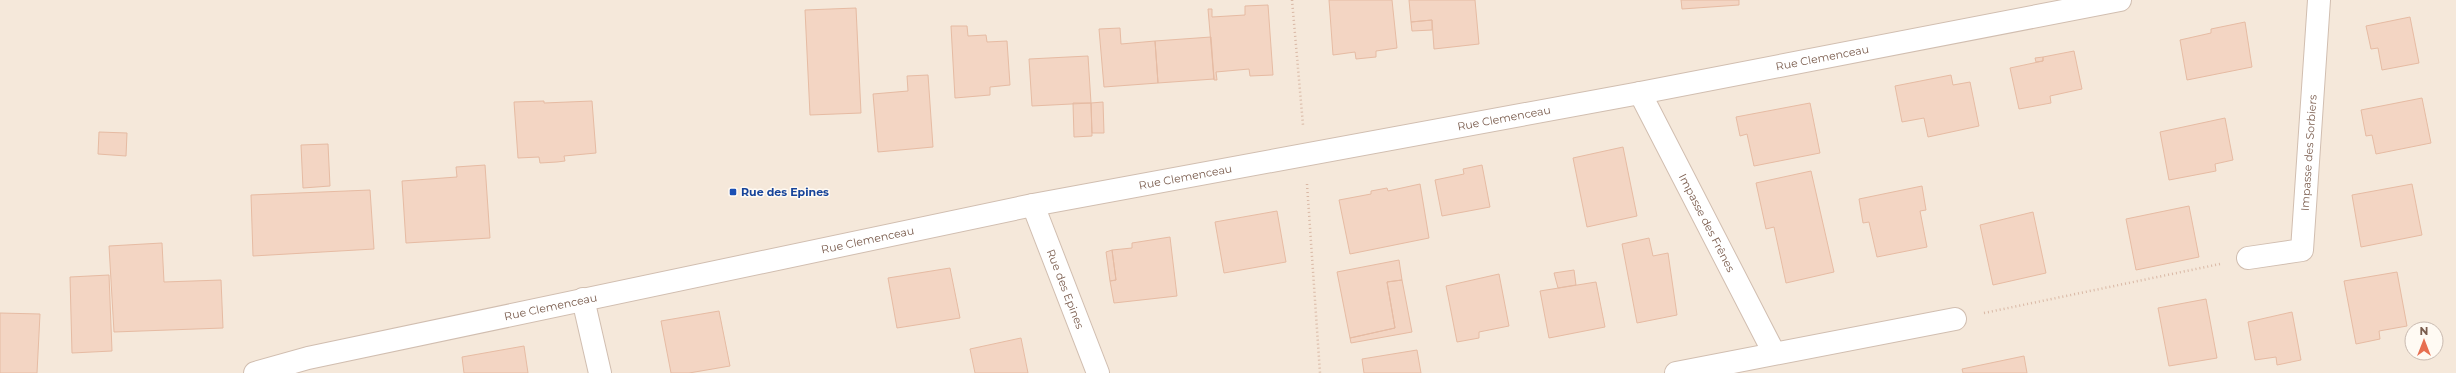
<svg xmlns="http://www.w3.org/2000/svg" width="2456" height="373" font-family="Montserrat,sans-serif">
  <style>
    .residential { fill: #f5e8da; fill-rule: evenodd }
    .building { fill: #f3d5c3; stroke: #e6bba3 }
    .lines { fill: none; stroke-linecap: round; stroke-linejoin: round }
    .minor-casing { stroke: #d1beb0; stroke-width: 24 }
    .path { stroke: #d9b8a5; stroke-width: 2.5; stroke-dasharray: 1 3; stroke-linecap: butt }
    .minor { stroke: #fff; stroke-width: 22 }
    .transit-dot { fill: #1a4fb4; stroke: #fffaf3; stroke-width: 1.5 }
    .labels { text-anchor: middle; stroke-width: 3; stroke-linejoin: round; paint-order: stroke }
    .street-label { font-size: 11px; fill: #7a5c4d; stroke: #fffaf3 }
    .transit-label { font-size: 11px; font-weight: bold; fill: #164399; stroke: #fffaf3; text-anchor: start }
  </style>
  <rect width="100%" height="100%" fill="#fdf6ec"/>
  <!-- residential -->
  <path class="residential" d="M0,0H2456V373H0ZM2412,329H2436V353H2412Z"/>
  <!-- building -->
  <path class="building" d="M1329,0H1392L1397,48L1376,51V57L1356,59L1355,52L1333,55Z
    M1409,0H1475L1479,44L1434,49L1432,20L1411,22Z
    M1681,0H1739V5L1682,9Z
    M1268,5L1273,75L1250,76L1249,69L1216,72L1217,80H1214L1208,9H1212V17L1245,15V6Z
    M856,8L861,113L810,115L805,10Z
    M2410,17L2419,63L2382,70L2378,48L2371,49L2366,26Z
    M1432,20V30L1412,31L1411,22Z
    M2245,22L2252,67L2187,80L2180,40L2211,33V29Z
    M951,26H967L968,36L986,35L987,42L1007,41L1010,85L990,87V95L955,98Z
    M1120,28L1121,44L1155,41L1158,83L1104,87L1099,29Z
    M1211,37L1214,79L1158,83L1155,41Z
    M2074,51L2082,89L2050,96L2051,103L2019,109L2010,68L2043,61V57Z
    M1088,56L1091,103L1032,106L1029,59Z
    M2043,57V61L2036,62L2035,58Z
    M928,75L933,147L878,152L873,94L908,91L907,76Z
    M1951,75L1953,85L1970,82L1979,126L1928,137L1924,118L1902,122L1895,86Z
    M2422,98L2431,143L2376,154L2372,135L2366,136L2361,110Z
    M544,101V103L592,101L596,153L564,156L565,161L557,162L540,163L539,157L518,158L514,102Z
    M1103,102L1104,133H1092L1091,103Z
    M1073,103H1091L1092,136L1074,137Z
    M1810,103L1820,153L1754,166L1747,134L1740,136L1736,117Z
    M2225,118L2233,160L2215,164L2216,171L2169,180L2160,132Z
    M99,132L127,133L126,156L98,154Z
    M328,144L330,186L303,188L301,145Z
    M1623,147L1637,216L1587,227L1573,158Z
    M485,165L490,238L406,243L402,181L457,177L456,167Z
    M1482,165L1490,207L1442,216L1435,180L1464,174L1463,169Z
    M1811,171L1834,272L1786,283L1774,227L1766,229L1756,183Z
    M1420,184L1429,238L1350,254L1339,200L1371,194V191L1387,188L1388,191Z
    M2412,184L2422,235L2361,247L2352,195Z
    M1922,186L1926,210L1920,211L1927,247L1877,257L1869,222L1863,223L1859,199Z
    M370,190L374,249L253,256L251,195Z
    M2189,206L2199,257L2136,270L2126,219Z
    M1277,211L1286,262L1224,273L1215,222Z
    M2033,212L2046,273L1993,285L1980,225Z
    M1170,237L1177,296L1114,303L1110,281L1116,280L1112,250L1132,248V243Z
    M1649,238L1653,256L1668,253L1677,315L1637,323L1622,244Z
    M162,243L164,282L221,280L223,328L114,332L109,246Z
    M1112,250L1116,280L1110,281L1106,252Z
    M1399,260L1402,280L1387,282L1395,328L1350,338L1337,272Z
    M950,268L960,318L897,328L888,278Z
    M1574,270L1576,285L1558,288L1554,273Z
    M2397,272L2407,326L2379,331L2380,339L2356,344L2344,281Z
    M1499,274L1509,326L1479,332V338L1457,342L1446,286Z
    M109,275L112,351L72,353L70,277Z
    M1402,280L1412,332L1351,343L1350,338L1395,328L1387,282Z
    M1596,282L1605,327L1549,338L1540,291Z
    M2206,299L2217,358L2169,366L2158,308Z
    M719,311L730,366L689,373H671L661,321Z
    M2292,312L2301,360L2277,365L2276,357L2255,360L2248,322Z
    M0,313L40,314L37,373H0Z
    M1021,338L1028,373H975L970,349Z
    M524,346L528,373H464L462,357Z
    M1417,350L1421,373H1364L1362,359Z
    M2024,356L2027,373H1963L1962,369Z"/>
  <g class="lines">
    <defs>
      <g id="minor">
        <path id="s1" d="M1640,93L1774,353"/>
        <path id="s2" d="M1033,205L1098,373"/>
        <path id="s3" d="M2248,258L2302,250L2319,0"/>
        <path d="M583,299L600,373"/>
        <path id="s4" d="M255,373L308,358L1033,205L1640,93L2120,0"/>
        <path d="M1676,373L1955,319"/>
      </g>
    </defs>
    <!-- minor casing -->
    <use href="#minor" class="minor-casing"/>
    <!-- path -->
    <path class="path" d="M1292,0L1303,125
      M1307,184L1320,373
      M1984,313L2220,264"/>
    <!-- minor -->
    <use href="#minor" class="minor"/>
  </g>
  <!-- markers -->
  <rect class="transit-dot" x="729" y="188" width="8" height="8" rx="2"/>
  <g class="labels">
    <!-- street labels -->
    <g class="street-label">
      <text dy="4" stroke="none"><textPath href="#s4" startOffset="1599">Rue Clemenceau</textPath></text>
      <text dy="4" stroke="none"><textPath href="#s4" startOffset="1275">Rue Clemenceau</textPath></text>
      <text dy="4" stroke="none"><textPath href="#s3" startOffset="152">Impasse des Sorbiers</textPath></text>
      <text dy="4" stroke="none"><textPath href="#s4" startOffset="951">Rue Clemenceau</textPath></text>
      <text dy="4" stroke="none"><textPath href="#s1" startOffset="146">Impasse des Frênes</textPath></text>
      <text dy="4" stroke="none"><textPath href="#s4" startOffset="627">Rue Clemenceau</textPath></text>
      <text dy="4" stroke="none"><textPath href="#s2" startOffset="90">Rue des Epines</textPath></text>
      <text dy="4" stroke="none"><textPath href="#s4" startOffset="303">Rue Clemenceau</textPath></text>
    </g>
    <!-- transit labels -->
    <g class="transit-label">
      <text x="741" y="196">Rue des Epines</text>
    </g>
  </g>
  <!-- north arrow -->
  <g transform="translate(2424 341)"><circle r="19" fill="#fffaf3" stroke="#cabbb1"/>
  <path d="M0-3L7 15L0 10L-7 15Z" fill="#e76f51"/>
  <text y="-6" font-size="11" font-weight="bold" text-anchor="middle" fill="#7a5c4d">N</text>
  </g>
</svg>
